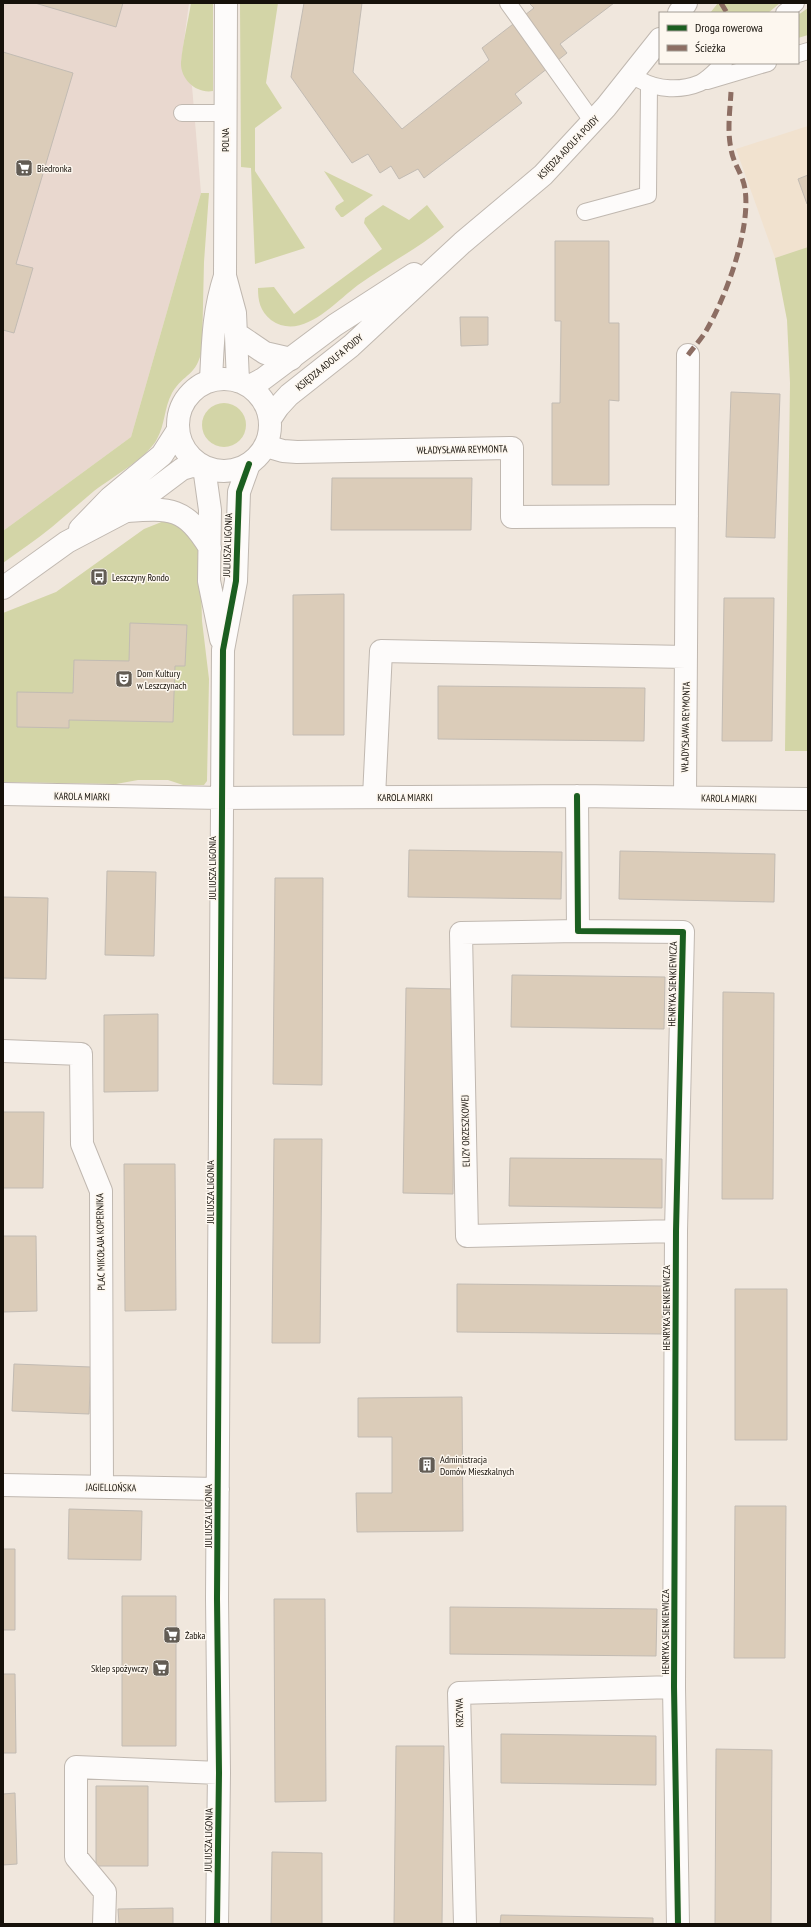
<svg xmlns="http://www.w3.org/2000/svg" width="811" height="1927" font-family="'PT Sans Narrow',sans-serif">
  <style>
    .commercial { fill: #e9d8cf }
    .built { fill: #f1e2cf }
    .green { fill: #d3d5a7 }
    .building { fill: #dbccb9; stroke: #c2bbb3 }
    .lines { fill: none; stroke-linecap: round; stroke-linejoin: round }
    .lane-casing { stroke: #c0b8b0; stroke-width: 18 }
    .street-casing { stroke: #c0b8b0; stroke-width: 24 }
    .secondary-casing { stroke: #c0b8b0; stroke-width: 24 }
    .lane { stroke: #fdfbfa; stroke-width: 16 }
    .street { stroke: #fdfbfa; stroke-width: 22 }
    .secondary { stroke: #fdfbfa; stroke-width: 22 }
    .quiet { stroke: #8d6e63; stroke-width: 5; stroke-dasharray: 10 5; stroke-linecap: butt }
    .cycleway-casing { stroke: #fdf7ef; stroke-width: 8 }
    .cycleway { stroke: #1b5e20; stroke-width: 6 }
    .labels { text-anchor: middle; stroke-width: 3; stroke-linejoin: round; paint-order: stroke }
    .street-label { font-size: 10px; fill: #16110a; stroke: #fdf7ef }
    .poi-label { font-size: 10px; fill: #16110a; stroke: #fdf7ef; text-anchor: start }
  </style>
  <rect width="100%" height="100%" fill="#f0e7dd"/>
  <!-- commercial -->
  <path class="commercial" d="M3,3H189L181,63L192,86L201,193L131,437L3,531Z"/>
  <!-- built -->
  <path class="built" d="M808,126V247L775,258L736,149Z"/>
  <!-- green -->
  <path class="green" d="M191,3H213V91C196,94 180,79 181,62C183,42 188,22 191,3Z
    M240,3H278L266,83L282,108L255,128V171L305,248L255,264L251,168L241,167Z
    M718,3H780L768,13H710Z
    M808,8V35L798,38V15Z
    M324,171L373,195L343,217H341L335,209L336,206L344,201Z
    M201,193H209L204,262L202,349C197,376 184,373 172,393C164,408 165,425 157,439C148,457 111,478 94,491C80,503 66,515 52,527C36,540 19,551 3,563V531L131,437Z
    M383,205L409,220L427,205L444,227C417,249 386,265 358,285C335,302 302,342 271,320C260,311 258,301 258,288L274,287L294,314L382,249L364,223L365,218Z
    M808,247V751H785L790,383L787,320L775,258Z
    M202 425a22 22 0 1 1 44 0a22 22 0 1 1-44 0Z
    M164,521L183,526L198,544L200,557L202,621L209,679L207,781L204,785H183L168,780H138L116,784L3,782V613L56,592L144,529Z"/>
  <!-- building -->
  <path class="building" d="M35,3H123L116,27Z
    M304,3H362L353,72L402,129L489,60L482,48L534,8L529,3H614L560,44L567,53L515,94L522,103L424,178L418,169L399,179L391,166L380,173L368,154L352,163L291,77Z
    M3,52L73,73L16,264L33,268L14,333L3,330Z
    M808,175V204H807L798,179Z
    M555,241H609V323H619V401L609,400V485H552V403H560L561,321H555Z
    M460,317H488V345L461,346Z
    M731,392L780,394L775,538L726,537Z
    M332,478H472L471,530H331Z
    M344,594V735H293V595Z
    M724,598H774L772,741H722Z
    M130,623L187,625L185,666H175L173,722L69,720V728L17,727V692L73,693L74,660L129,661Z
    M438,686L645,688L644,741L438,739Z
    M409,850L562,852L561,899L408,897Z
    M620,851L775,854L774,902L619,899Z
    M107,871L156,872L154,956L105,955Z
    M275,878H323L322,1085L273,1084Z
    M3,897L48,898L46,979L3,978Z
    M512,975L665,977L664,1029L511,1027Z
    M406,988L455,989L453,1194L403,1193Z
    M723,992L774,993L773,1199H722Z
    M158,1014V1091L104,1092V1015Z
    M3,1112H44L43,1188H3Z
    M274,1139H322L320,1343H272Z
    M510,1158L662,1159V1208L509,1206Z
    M124,1164H175L176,1310L125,1311Z
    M3,1236H36L37,1311L3,1312Z
    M457,1284L663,1286L662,1334L457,1332Z
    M735,1289H787V1440H735Z
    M14,1364L91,1367L89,1414L12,1411Z
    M462,1397L463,1531L357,1532L356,1493H392V1437H358V1398Z
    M735,1506H786L785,1658H734Z
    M69,1509L142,1511L141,1560L68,1559Z
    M3,1549H15V1630H3Z
    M122,1596H176V1746H122Z
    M274,1599H325L326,1801L275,1802Z
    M450,1607L657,1609L656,1656L450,1654Z
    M3,1674H15L16,1753H3Z
    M501,1734L656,1736V1785L501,1783Z
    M396,1746H444L442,1924H394Z
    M716,1749L772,1750L771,1924H715Z
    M96,1786H148V1866H96Z
    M15,1793L17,1864L3,1865V1794Z
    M272,1852L322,1853V1924H271Z
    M173,1908V1924H119L118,1909Z
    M501,1915L653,1918V1924H500Z"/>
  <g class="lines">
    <defs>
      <path id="lane" d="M508,3L593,122
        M784,13L796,3
        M798,54L808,51
        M640,80C658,90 681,91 700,83C709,79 717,69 724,63
        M707,81L768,63
        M182,113H225
        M585,212L648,195L649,85"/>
      <path id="street" d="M226,3L225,276L235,313L238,381
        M237,334L265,353L291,359
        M211,380C213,342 213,313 225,276
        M266,446L283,451L297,452L512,448V517L687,516
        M204,467L210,510L209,581L221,639
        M126,511C171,508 185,507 210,548
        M3,794L222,798L577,796L808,799
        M577,796L578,931L683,932L676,1231L674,1687L678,1924
        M374,797L381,651L686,657
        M685,797L688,355
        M578,931L461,933L467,1236L676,1231
        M3,1051L81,1054L82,1144L101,1191L102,1487
        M3,1485L218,1489
        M104,1924L105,1892L76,1857V1767L219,1773
        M217,1924L219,1773L217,1599L223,650L236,581L239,492L249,464
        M465,1924L459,1693L674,1687"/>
      <path id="secondary" d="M679,13L686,3
        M178 425a46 46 0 1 1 92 0a46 46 0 1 1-92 0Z
        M250,386L263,379L335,325L414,274
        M270,419L278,407L289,395L351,346L462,243L543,175L606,107L660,39
        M80,529L110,498L162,455L178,430
        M3,588L67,542L126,511L182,469L192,466L204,467"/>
    </defs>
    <!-- lane casing -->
    <use href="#lane" class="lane-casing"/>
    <!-- street casing -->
    <use href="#street" class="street-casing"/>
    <!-- secondary casing -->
    <use href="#secondary" class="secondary-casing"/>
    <!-- lane -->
    <use href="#lane" class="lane"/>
    <!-- street -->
    <use href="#street" class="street"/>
    <!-- secondary -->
    <use href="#secondary" class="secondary"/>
    <!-- quiet -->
    <path class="quiet" d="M721,3L727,13
      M688,355C694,347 701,339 706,331C726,297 751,229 745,189C743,175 733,163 731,149C727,130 730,111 731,92"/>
    <defs>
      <path id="cycleway" d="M577,796L578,931L683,932L676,1231L674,1687L678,1924
        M217,1924L219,1773L217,1599L223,650L236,581L239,492L249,464"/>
    </defs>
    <!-- cycleway casing -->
    <use href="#cycleway" class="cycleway-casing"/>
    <!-- cycleway -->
    <use href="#cycleway" class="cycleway"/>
  </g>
  <!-- icons -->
  <defs>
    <symbol id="supermarket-square" viewBox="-11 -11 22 22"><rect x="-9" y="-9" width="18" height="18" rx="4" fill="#625c54" stroke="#fdf7ef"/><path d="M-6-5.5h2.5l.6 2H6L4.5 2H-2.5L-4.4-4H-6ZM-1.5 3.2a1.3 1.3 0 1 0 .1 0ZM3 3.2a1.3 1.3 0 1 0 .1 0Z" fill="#fff"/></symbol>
    <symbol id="bus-square" viewBox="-11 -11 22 22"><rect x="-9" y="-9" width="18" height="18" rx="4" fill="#625c54" stroke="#fdf7ef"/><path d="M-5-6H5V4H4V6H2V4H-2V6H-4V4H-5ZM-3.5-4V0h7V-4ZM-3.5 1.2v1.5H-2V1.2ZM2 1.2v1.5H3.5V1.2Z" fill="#fff"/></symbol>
    <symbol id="theatre-square" viewBox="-11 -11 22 22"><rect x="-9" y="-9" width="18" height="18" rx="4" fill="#625c54" stroke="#fdf7ef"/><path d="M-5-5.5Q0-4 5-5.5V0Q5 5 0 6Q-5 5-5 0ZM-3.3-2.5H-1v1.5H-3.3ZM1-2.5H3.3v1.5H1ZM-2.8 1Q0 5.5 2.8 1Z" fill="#fff"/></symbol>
    <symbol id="building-square" viewBox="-11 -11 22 22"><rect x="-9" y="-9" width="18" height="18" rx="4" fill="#625c54" stroke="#fdf7ef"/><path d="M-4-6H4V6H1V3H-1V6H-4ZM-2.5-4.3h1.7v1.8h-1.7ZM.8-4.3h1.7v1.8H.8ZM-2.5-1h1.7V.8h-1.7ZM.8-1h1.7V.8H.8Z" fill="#fff"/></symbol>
  </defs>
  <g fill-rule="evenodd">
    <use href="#supermarket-square" x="14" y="158" width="20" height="20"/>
    <use href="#bus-square" x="89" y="567" width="20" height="20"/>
    <use href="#theatre-square" x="114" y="669" width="20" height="20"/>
    <use href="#building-square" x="417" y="1455" width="20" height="20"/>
    <use href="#supermarket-square" x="162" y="1625" width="20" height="20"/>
    <use href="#supermarket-square" x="151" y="1658" width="20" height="20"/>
  </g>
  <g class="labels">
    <!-- street labels -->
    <g class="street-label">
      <text transform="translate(225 140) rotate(-90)" y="4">POLNA</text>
      <text transform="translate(568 147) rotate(-46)" y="4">KSIĘDZA ADOLFA POJDY</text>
      <text transform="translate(329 362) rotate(-39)" y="4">KSIĘDZA ADOLFA POJDY</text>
      <text transform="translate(462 449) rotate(-1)" y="4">WŁADYSŁAWA REYMONTA</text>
      <text transform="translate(227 545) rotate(-88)" y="4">JULIUSZA LIGONIA</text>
      <text transform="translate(685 727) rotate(-89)" y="4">WŁADYSŁAWA REYMONTA</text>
      <text transform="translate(82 796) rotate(1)" y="4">KAROLA MIARKI</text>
      <text x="405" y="801">KAROLA MIARKI</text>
      <text transform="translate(729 798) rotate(1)" y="4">KAROLA MIARKI</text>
      <text transform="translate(212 868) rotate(-90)" y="4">JULIUSZA LIGONIA</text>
      <text transform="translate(672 984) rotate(-89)" y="4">HENRYKA SIENKIEWICZA</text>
      <text transform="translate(465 1131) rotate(-91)" y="4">ELIZY ORZESZKOWEJ</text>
      <text transform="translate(210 1192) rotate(-90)" y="4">JULIUSZA LIGONIA</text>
      <text transform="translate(100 1242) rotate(-91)" y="4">PLAC MIKOŁAJA KOPERNIKA</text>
      <text transform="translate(666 1308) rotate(-90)" y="4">HENRYKA SIENKIEWICZA</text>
      <text transform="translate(111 1487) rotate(1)" y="4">JAGIELLOŃSKA</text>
      <text transform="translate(208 1516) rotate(-90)" y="4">JULIUSZA LIGONIA</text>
      <text transform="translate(665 1632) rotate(-90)" y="4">HENRYKA SIENKIEWICZA</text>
      <text transform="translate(459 1713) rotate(-91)" y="4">KRZYWA</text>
      <text transform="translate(208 1840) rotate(-89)" y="4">JULIUSZA LIGONIA</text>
    </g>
    <!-- poi labels -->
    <g class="poi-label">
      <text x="37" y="172">Biedronka</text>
      <text x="112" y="581">Leszczyny Rondo</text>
      <text x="137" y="677">Dom Kultury<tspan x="137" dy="12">w Leszczynach</tspan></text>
      <text x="440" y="1463">Administracja<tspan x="440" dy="12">Domów Mieszkalnych</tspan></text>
      <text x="185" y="1639">Żabka</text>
      <text x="148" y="1672" text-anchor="end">Sklep spożywczy</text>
    </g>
  </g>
  <!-- border -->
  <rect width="811" height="1927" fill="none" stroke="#16110a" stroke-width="8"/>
  <!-- legend -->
  <rect x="659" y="12" width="140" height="52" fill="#fdf7ef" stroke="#a19b93"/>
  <rect x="667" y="25" width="20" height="6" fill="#1b5e20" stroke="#a19b93"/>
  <text x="695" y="32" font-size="12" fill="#16110a">Droga rowerowa</text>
  <rect x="667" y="45" width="20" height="6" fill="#8d6e63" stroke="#a19b93"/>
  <text x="695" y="52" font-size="12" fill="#16110a">Ścieżka</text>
</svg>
